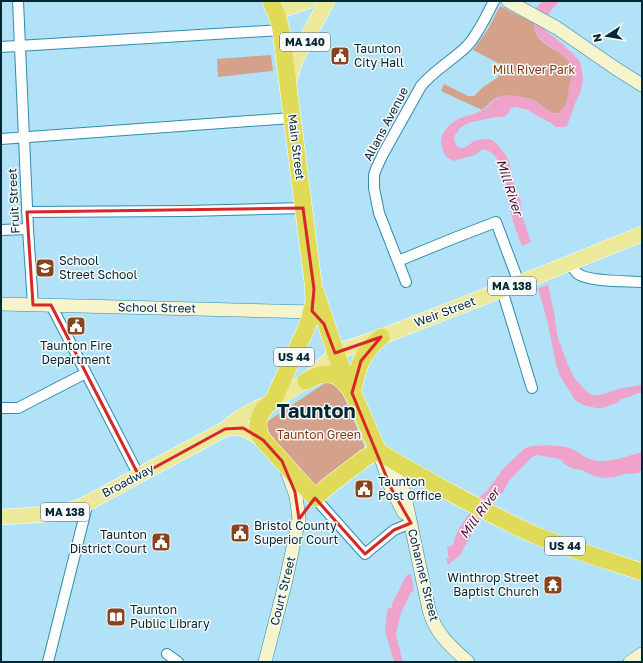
<svg xmlns="http://www.w3.org/2000/svg" width="643" height="663" font-family="'Golos Text',sans-serif">
  <style>
    .green { fill: #d4a28a }
    .water { fill: #efa3cb }
    .lines { fill: none; stroke-linecap: round; stroke-linejoin: round }
    .street-casing { stroke: #308bad; stroke-width: 12 }
    .secondary-casing { stroke: #308bad; stroke-width: 14 }
    .primary-casing { stroke: #fff; stroke-width: 16 }
    .highway-casing { stroke: #fff; stroke-width: 18 }
    .street { stroke: #fff; stroke-width: 10 }
    .secondary { stroke: #f6f4cd; stroke-width: 13 }
    .primary { stroke: #ece99b; stroke-width: 15 }
    .highway { stroke: #e0da59; stroke-width: 17 }
    .marked { fill: none; stroke: #d62828; stroke-width: 3; stroke-linejoin: round }
    .labels { text-anchor: middle; stroke-width: 3; stroke-linejoin: round; paint-order: stroke }
    .shield { fill: #fafafa; stroke: #4b666f; stroke-width: 1 }
    .shield-label { font-size: 11px; font-weight: bold; fill: #002734 }
    .poi-label { font-size: 12px; fill: #002734; stroke: #fafafa; text-anchor: start }
    .park-label { font-size: 12px; fill: #7e3a12; stroke: #fafafa }
    .street-label { font-size: 12px; fill: #002734; stroke: #fafafa }
    .water-label { font-size: 13px; font-style: italic; fill: #500d37; stroke: #fafafa }
    .town-label { font-size: 20px; font-weight: bold; fill: #002734; stroke: #fafafa }
  </style>
  <rect width="100%" height="100%" fill="#b1e2f8"/>
  <!-- green -->
  <path class="green" d="M500,6L534,23C534,26 535,30 536,33C542,49 570,51 573,71L567,102L566,106L559,113C549,115 543,106 535,101C529,97 503,94 496,98C491,101 487,106 482,110L441,91L444,84L468,96H474L483,87L497,78L504,66L473,50L488,29Z
    M271,55L273,71L218,77L217,59Z
    M331,379L337,380L364,445V448L362,452L319,485L314,486L266,432L265,423Z"/>
  <!-- water -->
  <path class="water" d="M543,1H559C552,9 543,19 544,29L561,43L571,52L579,60L581,66L583,78L581,91L576,101L567,126L564,127H556L551,123L534,114L528,110L516,107L511,108L508,114L504,117H495L468,123L460,128L455,135L454,139L456,145L458,147L461,148L466,147L474,141L477,140L489,139L494,141L502,150L507,157L509,162L515,188L520,199L522,215L531,242L522,246C518,235 513,224 511,213C507,195 506,153 483,149L475,155L453,161L447,157L445,156C444,152 442,148 441,144C440,132 452,121 463,117C469,115 475,114 481,111C491,106 495,94 509,95C514,95 528,98 533,100C542,103 548,116 559,113C567,106 568,98 569,87C570,81 574,73 572,66C570,62 567,59 564,56C549,45 534,41 534,20C533,11 537,6 543,1Z
    M548,285L554,312L558,339L561,346L568,365L575,379L586,391L590,394L594,395H600L622,388L642,385V393H638L632,396L621,399L619,402L602,408H596L583,405L575,400L560,376L556,364L547,320L538,288Z
    M532,446C544,446 560,444 572,449C580,453 587,460 597,461C613,462 627,456 642,452V469L639,473L625,474L614,477L602,478L594,476L582,470L574,469L564,464L562,460L555,458L537,455L532,457L509,481L503,492L494,499L471,535L460,555L448,565L446,559L449,558L447,547L451,546L453,544L458,530L481,496L486,492L503,469L525,448Z
    M411,574L414,591L411,592L401,613L396,634L398,645L400,648L401,656L403,662H394L385,631L387,612L388,609L392,607V604L405,578L407,575Z"/>
  <g class="lines">
    <defs>
      <path id="street" d="M18,1L28,229L33,305
        M1,47L281,30
        M1,139L292,118
        M27,212L186,211L303,208
        M1,230L28,229
        M398,261L457,237L496,222L519,283
        M570,264C572,267 575,271 578,274C590,282 627,281 642,282
        M406,282L379,213L374,188V175L376,169L383,154L421,86C434,70 453,60 467,46C479,33 486,16 494,1
        M502,290L532,388
        M51,305L139,476
        M1,408H18L86,373
        M315,498L365,554L394,530L411,523
        M167,654L178,662
        M48,662L88,502"/>
      <path id="secondary" d="M508,1L557,28L615,68L642,85
        M1,304L312,312
        M383,457L397,476L404,492L429,610C435,633 451,647 468,662
        M382,461L391,488L404,513
        M265,662L286,580L299,519L296,496L287,471
        M630,662L642,654"/>
      <path id="primary" d="M276,12L308,1
        M288,83L296,59L327,1
        M273,401L306,381L336,354L342,350L381,337L550,271L642,234
        M225,429C242,424 249,431 263,440
        M1,517C28,515 56,516 82,506L225,429C238,418 252,409 268,404"/>
      <path id="highway" d="M271,1L278,18L281,30L313,283L314,301L310,318L306,329L273,401C260,409 253,426 263,440L315,498L327,487L365,458L378,451
        M316,293L336,354L378,451
        M306,381C324,371 336,370 349,388
        M352,393C358,368 360,355 381,337
        M378,451C403,467 429,481 455,495C482,509 508,523 535,535C570,549 606,560 642,572"/>
    </defs>
    <!-- street casing -->
    <use href="#street" class="street-casing"/>
    <!-- secondary casing -->
    <use href="#secondary" class="secondary-casing"/>
    <!-- primary casing -->
    <use href="#primary" class="primary-casing"/>
    <!-- highway casing -->
    <use href="#highway" class="highway-casing"/>
    <!-- street -->
    <use href="#street" class="street"/>
    <!-- secondary -->
    <use href="#secondary" class="secondary"/>
    <!-- primary -->
    <use href="#primary" class="primary"/>
    <!-- highway -->
    <use href="#highway" class="highway"/>
  </g>
  <!-- marked area -->
  <path class="marked" d="M303,208L314,289L312,311L324,324L335,353L381,337L361,361L352,393L391,488L411,523L394,530L365,554L315,498L299,519L295,492L282,461L263,440L243,428L225,429L139,476L51,305H33L27,212Z"/>
  <!-- icons -->
  <defs>
    <symbol id="civic-square" viewBox="-11 -11 22 22"><rect x="-9" y="-9" width="18" height="18" rx="4" fill="#89431d" stroke="#fafafa"/><path d="M-.6-6.5H3V-4.5H.6V-3L4-1V1h2V6H-6V1h2V-1L-.6-3ZM-1.2 2.5V6h2.4V2.5Z" fill="#fff"/></symbol>
    <symbol id="school-square" viewBox="-11 -11 22 22"><rect x="-9" y="-9" width="18" height="18" rx="4" fill="#89431d" stroke="#fafafa"/><path d="M0-5L7-2L0 1L-7-2ZM-4 1L0 2.5L4 1V4Q0 6-4 4Z" fill="#fff"/></symbol>
    <symbol id="temple-square" viewBox="-11 -11 22 22"><rect x="-9" y="-9" width="18" height="18" rx="4" fill="#89431d" stroke="#fafafa"/><path d="M0-6L5-2H3V0L6.5 2.5H4V6H1.5V3h-3V6H-4V2.5H-6.5L-3 0V-2H-5Z" fill="#fff"/></symbol>
    <symbol id="library-square" viewBox="-11 -11 22 22"><rect x="-9" y="-9" width="18" height="18" rx="4" fill="#89431d" stroke="#fafafa"/><path d="M-6-4Q-3-5.5-.7-3.5V5Q-3 3-6 4ZM6-4Q3-5.5 .7-3.5V5Q3 3 6 4Z" fill="#fff"/></symbol>
  </defs>
  <g fill-rule="evenodd">
    <use href="#civic-square" x="329" y="45" width="22" height="22"/>
    <use href="#school-square" x="34" y="257" width="22" height="22"/>
    <use href="#civic-square" x="65" y="315" width="22" height="22"/>
    <use href="#civic-square" x="353" y="478" width="22" height="22"/>
    <use href="#civic-square" x="229" y="522" width="22" height="22"/>
    <use href="#civic-square" x="150" y="531" width="22" height="22"/>
    <use href="#temple-square" x="542" y="574" width="22" height="22"/>
    <use href="#library-square" x="105" y="606" width="22" height="22"/>
  </g>
  <g class="labels">
    <!-- shield labels -->
    <g class="shield">
      <rect x="280" y="33" width="50" height="18" rx="3"/>
      <rect x="488" y="277" width="48" height="18" rx="3"/>
      <rect x="274" y="348" width="40" height="18" rx="3"/>
      <rect x="41" y="503" width="48" height="18" rx="3"/>
      <rect x="545" y="537" width="40" height="18" rx="3"/>
    </g>
    <g class="shield-label">
      <text x="305" y="46">MA 140</text>
      <text x="512" y="290">MA 138</text>
      <text x="294" y="361">US 44</text>
      <text x="65" y="516">MA 138</text>
      <text x="565" y="550">US 44</text>
    </g>
    <!-- poi labels -->
    <g class="poi-label">
      <text x="354" y="53">Taunton<tspan x="354" dy="14">City Hall</tspan></text>
      <text x="59" y="265">School<tspan x="59" dy="14">Street School</tspan></text>
      <text x="76" y="350" text-anchor="middle">Taunton Fire<tspan x="76" dy="14">Department</tspan></text>
      <text x="378" y="486">Taunton<tspan x="378" dy="14">Post Office</tspan></text>
      <text x="254" y="530">Bristol County<tspan x="254" dy="14">Superior Court</tspan></text>
      <text x="147" y="539" text-anchor="end">Taunton<tspan x="147" dy="14">District Court</tspan></text>
      <text x="539" y="582" text-anchor="end">Winthrop Street<tspan x="539" dy="14">Baptist Church</tspan></text>
      <text x="130" y="614">Taunton<tspan x="130" dy="14">Public Library</tspan></text>
    </g>
    <!-- park labels -->
    <g class="park-label">
      <text x="534" y="74">Mill River Park</text>
      <text x="319" y="439">Taunton Green</text>
    </g>
    <!-- street labels -->
    <g class="street-label">
      <text transform="translate(386 124) rotate(-62)" y="4">Allans Avenue</text>
      <text transform="translate(296 147) rotate(83)" y="4">Main Street</text>
      <text transform="translate(14 201) rotate(-93)" y="4">Fruit Street</text>
      <text transform="translate(157 308) rotate(1)" y="4">School Street</text>
      <text transform="translate(445 312) rotate(-21)" y="4">Weir Street</text>
      <text transform="translate(128 481) rotate(-28)" y="4">Broadway</text>
      <text transform="translate(423 575) rotate(76)" y="4">Cohannet Street</text>
      <text transform="translate(283 591) rotate(-76)" y="4">Court Street</text>
    </g>
    <!-- water labels -->
    <g class="water-label">
      <text transform="translate(510 187) rotate(72)" y="5">Mill River</text>
      <text transform="translate(479 513) rotate(-54)" y="5">Mill River</text>
    </g>
    <!-- town labels -->
    <g class="town-label">
      <text x="316" y="418">Taunton</text>
    </g>
  </g>
  <!-- border -->
  <rect width="643" height="663" fill="none" stroke="#002734" stroke-width="4"/>
  <!-- north arrow -->
  <g transform="translate(607 36) rotate(258)" stroke="#fafafa" stroke-width="3" paint-order="stroke">
  <path d="M0-3L7 15L0 10L-7 15Z" fill="#002734"/>
  <text y="-6" font-size="11" font-weight="bold" text-anchor="middle" fill="#002734">N</text>
  </g>
</svg>
